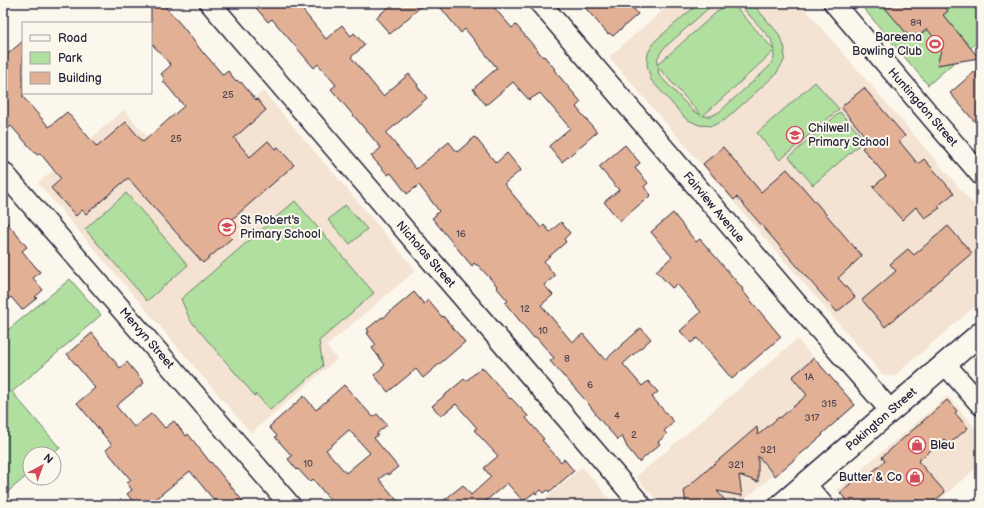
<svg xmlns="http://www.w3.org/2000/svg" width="984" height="508" font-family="'Balsamiq Sans',sans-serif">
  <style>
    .built { fill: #f4e2d2 }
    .green { fill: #b0df9f; stroke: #69806d; fill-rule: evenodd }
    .building { fill: #e2b095; stroke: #22223b; fill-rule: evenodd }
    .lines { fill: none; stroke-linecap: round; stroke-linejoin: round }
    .minor-casing { stroke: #22223b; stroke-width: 23 }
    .tertiary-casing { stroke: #22223b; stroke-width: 25 }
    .minor { stroke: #fbf7ec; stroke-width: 20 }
    .tertiary { stroke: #fbf7ec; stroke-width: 22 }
    .labels { text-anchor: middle; stroke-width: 4; stroke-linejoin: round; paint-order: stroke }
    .number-label { font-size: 10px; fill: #524652 }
    .poi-label { font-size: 12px; fill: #22223b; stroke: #fbf7ec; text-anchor: start }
    .street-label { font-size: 12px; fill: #22223b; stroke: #fbf7ec }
  </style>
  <rect width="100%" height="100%" fill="#fbf7ec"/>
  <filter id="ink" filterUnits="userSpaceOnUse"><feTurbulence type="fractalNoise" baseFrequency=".025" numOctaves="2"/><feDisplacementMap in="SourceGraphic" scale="8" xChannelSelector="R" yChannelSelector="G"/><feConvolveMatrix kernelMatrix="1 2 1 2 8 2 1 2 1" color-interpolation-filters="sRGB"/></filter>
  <g filter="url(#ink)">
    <!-- built -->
    <path class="built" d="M671,3H800L981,213V301L894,376L883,375L609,57Z
      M263,91L416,270L326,346L337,359L251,433L38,183L124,110L173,167Z
      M797,339L855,406L738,505H661L636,477Z
      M948,396L981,435V464L933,505H850L837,490Z
      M582,467L615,505H538Z"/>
    <!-- green -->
    <path class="green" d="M699,3H715L712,5L663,49L658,57L657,65L727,3H732L774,50L771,39L741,6L735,3H752L778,33L785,48L784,61L776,74L725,120L712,126L699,125L686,119L651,80L647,65L648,53L655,41ZM774,51V58L769,67L719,112L711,116H703ZM658,67L701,115L693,111L659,75Z
      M859,3H981V39L928,85Z
      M815,82L839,109L780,160L757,133Z
      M840,112L865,140L813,185L789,157Z
      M126,193L188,265L147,301L85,229Z
      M295,201L374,293L319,341L323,366L270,410L256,394L255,396L190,320L181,299Z
      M345,205L367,229L350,244L328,220Z
      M70,279L101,315L12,392L60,448L53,454H30V473L3,496V334Z"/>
    <!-- building -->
    <path class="building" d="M151,3H162L183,27L204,54V53L223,75L228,71L236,81L237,80L240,83L241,82L256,100L257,99L266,110L234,138L250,157L268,141L275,149L278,147L294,165L222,228L232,238L203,263L128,178L86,214L82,210L76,216L51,188L61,179L40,153L37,155L11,126L3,133V58L23,41V97L49,127L67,112L97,147L126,122L143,142L184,106L163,81L165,79L161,74L171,65L151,43Z
      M252,3H297L326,39L342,25L351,36L354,33L365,45L351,57L383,96L409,74L418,85L417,86L427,98L386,133L416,169L449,142L457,152L475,137L496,163L507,153L521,170L504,184L541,228L544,225L550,232L561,222L570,233L564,239L566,242L544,261L555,276L544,285L553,295L541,305L572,342L583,334L605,360L641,328L651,339L623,364L642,386L648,381L658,392L652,397L674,422L664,431L667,434L658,442L660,444L639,462L627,447L622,436L618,440L608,429L595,414H596L587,402L564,376V377L550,361L554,358L536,337L534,338L505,303L508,301L496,287L497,286L478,265H476L474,263L472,266L432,218L436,215V214L439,211L419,185L407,194L391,173L388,175L371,156L381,148L331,89L336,85L318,64L314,68L272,19L268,22Z
      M393,3H425L390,34L376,18Z
      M437,3H490L512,28L516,25L543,57L544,56L555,69L554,70L581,102L576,107L597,132L562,162L549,146L570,128L540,93L529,100L513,82L486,105L473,89L497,68L465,29L461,33Z
      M581,3H629L638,14L613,36L609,33L608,34Z
      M881,3H941L948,11L943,15L979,58L937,65L942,47L927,29L913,41Z
      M981,66V129L950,93Z
      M864,88L905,136L899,141L918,164L924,159L954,193L938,206L940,208L925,218L916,207L902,220L873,187L886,176L862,148L869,141L841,107Z
      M625,145L640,163L635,168L648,183L644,187L651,195L620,221L604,202L619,190L599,167Z
      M723,147L761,192L787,169L862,256L838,278L855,297L837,312L737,197L734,200L703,164Z
      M673,213L696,242L700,239L726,269L743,289L742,290L781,337L732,379L697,338L691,343L680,331L701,312L677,284L672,288L656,271L672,257L651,232Z
      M3,218L27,247L22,251L40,272L33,278L43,290L35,297L37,298L22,310L11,297L3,303Z
      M948,226L972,253L885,327L862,300L896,271L890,264L908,249L914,255Z
      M414,292L424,304L428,300L442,317L443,316L465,342L423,378L416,369L388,392L374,375L385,365L372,348L376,345L367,333L369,332L367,329L382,317L383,318Z
      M92,333L120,368L127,362L144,383L116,406L134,427L151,414L152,415L153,414L165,428L174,421L186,436L188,434L210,462H211L246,505H218L190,471L148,505H136L127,494L132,490L127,483L131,480L106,450L112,445L77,403L95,388L67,354Z
      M814,358L855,405L822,434L823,435L775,476L758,456V482L739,475L742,496L717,491L729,505H686L684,490L757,427L758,435L779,417L780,418L807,395L792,377Z
      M482,367L510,399L511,398L528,416L526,418L544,439L542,440L561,462L564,459L574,471L549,492L548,490L544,493L541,490L536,494L535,492L523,501L507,483L481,505H438L463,485L471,495L491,477L484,468L498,456L474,430L477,428L456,404L441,416L432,406L464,379L466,381Z
      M344,385L373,417L377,414L387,425L377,433L378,435L374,438L398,467L388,475L387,473L379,479L401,505H334L313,479L310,482L298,469L297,470L288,459L292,456L275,437L277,436L269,427L304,396L316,410ZM349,430L370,453L346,473L326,450Z
      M947,400L957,411L955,413L968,428L948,445L944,439L918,461L945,492L930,505H923L918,499L911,505H851L840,493L859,476L863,480L885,461L882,457Z"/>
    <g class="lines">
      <defs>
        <path id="minor" d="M210,3L641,505
          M540,3L809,318L890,410
          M834,3L981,175
          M3,172L290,505
          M945,364L981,405
          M805,484L823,505"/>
        <path id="tertiary" d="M781,505L981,333"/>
      </defs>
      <!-- minor casing -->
      <use href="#minor" class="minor-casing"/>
      <!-- tertiary casing -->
      <use href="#tertiary" class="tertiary-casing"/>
      <!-- minor -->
      <use href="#minor" class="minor"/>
      <!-- tertiary -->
      <use href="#tertiary" class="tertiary"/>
    </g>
  </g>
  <!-- icons -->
  <defs>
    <symbol id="stadium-ring" viewBox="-11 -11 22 22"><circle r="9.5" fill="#fbf7ec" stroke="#d1495b" stroke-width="1.5"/><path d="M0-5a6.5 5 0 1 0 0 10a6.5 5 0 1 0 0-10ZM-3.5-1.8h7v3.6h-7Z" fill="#d1495b"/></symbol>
    <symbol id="school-ring" viewBox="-11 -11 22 22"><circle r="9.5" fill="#fbf7ec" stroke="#d1495b" stroke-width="1.5"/><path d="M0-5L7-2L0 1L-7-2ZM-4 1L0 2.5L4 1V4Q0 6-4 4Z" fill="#d1495b"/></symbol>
    <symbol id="shop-ring" viewBox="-11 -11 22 22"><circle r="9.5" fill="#fbf7ec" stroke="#d1495b" stroke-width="1.5"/><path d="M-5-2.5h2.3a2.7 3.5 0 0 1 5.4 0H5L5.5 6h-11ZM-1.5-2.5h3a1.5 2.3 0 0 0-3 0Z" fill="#d1495b"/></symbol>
  </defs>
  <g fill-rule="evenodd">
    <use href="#stadium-ring" x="925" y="34" width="20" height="20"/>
    <use href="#school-ring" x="785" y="125" width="20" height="20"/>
    <use href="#school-ring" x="217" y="217" width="20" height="20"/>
    <use href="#shop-ring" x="907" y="435" width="20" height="20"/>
    <use href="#shop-ring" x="905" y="467" width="20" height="20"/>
  </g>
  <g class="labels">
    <!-- number labels -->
    <g class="number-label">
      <text x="916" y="26">89</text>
      <text x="228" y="98">25</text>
      <text x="176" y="142">25</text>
      <text x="461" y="237">16</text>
      <text x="525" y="312">12</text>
      <text x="543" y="334">10</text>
      <text x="567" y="362">8</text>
      <text x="809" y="380">1A</text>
      <text x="590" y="388">6</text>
      <text x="829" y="407">315</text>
      <text x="617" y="419">4</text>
      <text x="812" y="421">317</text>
      <text x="634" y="438">2</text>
      <text x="768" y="453">321</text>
      <text x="308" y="467">10</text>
      <text x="736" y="468">321</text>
    </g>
    <!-- poi labels -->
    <g class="poi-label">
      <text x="922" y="41" text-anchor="end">Bareena<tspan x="922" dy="14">Bowling Club</tspan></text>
      <text x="808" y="132">Chilwell<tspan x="808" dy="14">Primary School</tspan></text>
      <text x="240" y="224">St Robert's<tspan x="240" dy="14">Primary School</tspan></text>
      <text x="930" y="449">Bleu</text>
      <text x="902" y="481" text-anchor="end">Butter &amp; Co</text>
    </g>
    <!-- street labels -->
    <g class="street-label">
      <text transform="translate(923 107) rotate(49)" y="4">Huntingdon Street</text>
      <text transform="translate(714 207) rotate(50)" y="4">Fairview Avenue</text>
      <text transform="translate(426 254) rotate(49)" y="4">Nicholas Street</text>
      <text transform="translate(147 338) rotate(49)" y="4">Mervyn Street</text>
      <text transform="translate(881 419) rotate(-41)" y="4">Pakington Street</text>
    </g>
  </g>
  <!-- margin -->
  <rect width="984" height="508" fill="none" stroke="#fbf7ec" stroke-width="16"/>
  <rect x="8" y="8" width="968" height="492" fill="none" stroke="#22223b" stroke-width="1.5" filter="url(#ink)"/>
  <!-- legend -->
  <rect x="22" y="22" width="130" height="72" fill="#fbf7ec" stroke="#a4a2a5"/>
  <rect x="30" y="35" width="20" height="6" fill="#fbf7ec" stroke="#a4a2a5"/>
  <text x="58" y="42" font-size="12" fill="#22223b">Road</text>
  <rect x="30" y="52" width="20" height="12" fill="#b0df9f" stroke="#a4a2a5"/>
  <text x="58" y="62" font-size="12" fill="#22223b">Park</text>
  <rect x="30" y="72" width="20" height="12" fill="#e2b095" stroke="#a4a2a5"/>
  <text x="58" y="82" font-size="12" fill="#22223b">Building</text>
  <!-- north arrow -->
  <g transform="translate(42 466) rotate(41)"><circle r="19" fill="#fbf7ec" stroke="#a4a2a5"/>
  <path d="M0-3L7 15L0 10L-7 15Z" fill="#d1495b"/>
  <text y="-6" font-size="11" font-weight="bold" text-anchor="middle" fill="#22223b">N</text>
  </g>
</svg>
